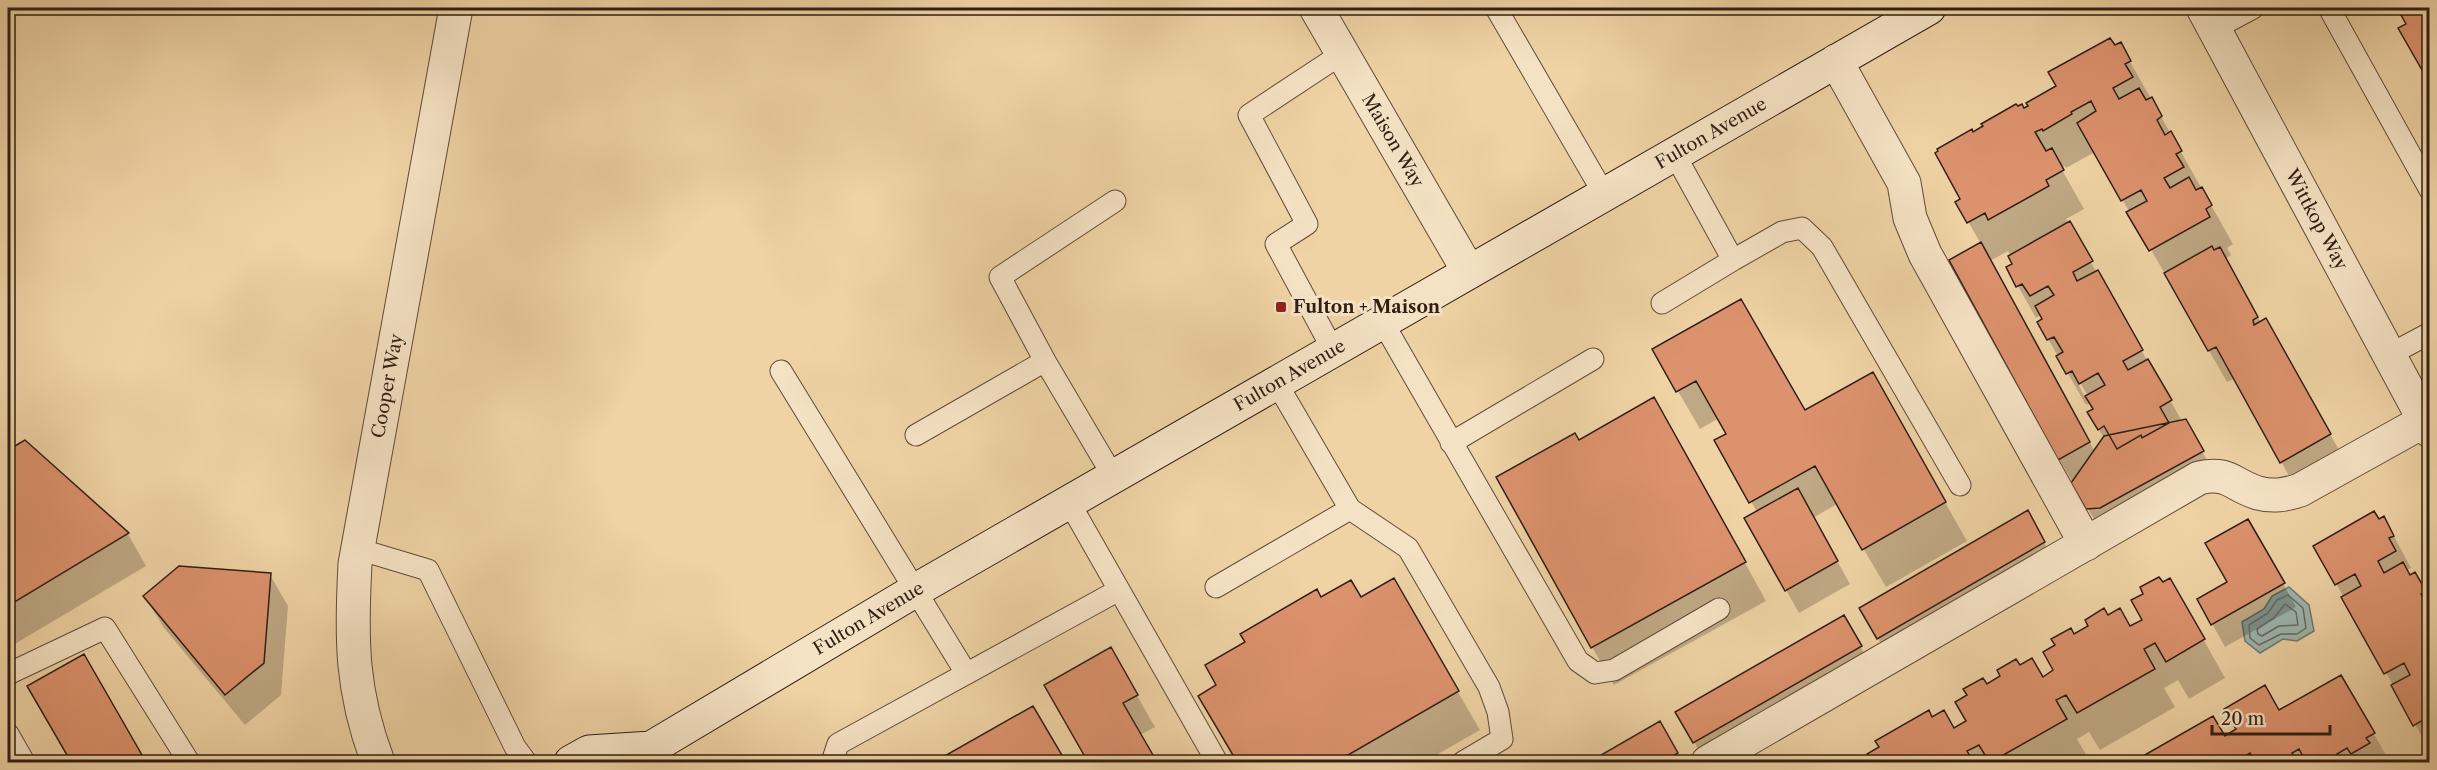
<svg xmlns="http://www.w3.org/2000/svg" width="2437" height="770" font-family="'Libre Caslon Text',serif">
  <style>
    .water { fill: #9cb6af; stroke: #717971; stroke-width: 1.5 }
    .shadow { fill: #0003; fill-rule: evenodd }
    .lines { fill: none; stroke-linecap: round; stroke-linejoin: round }
    .shore { stroke: #666a62; stroke-width: 1.5 }
    .building { fill: #dc926d; stroke: #301e15; stroke-width: 1.5 }
    .service-casing { stroke: #604b39; stroke-width: 23 }
    .minor-casing { stroke: #604b39; stroke-width: 35 }
    .secondary-casing { stroke: #301e15; stroke-width: 35 }
    .service { stroke: #f5e2c4; stroke-width: 21 }
    .minor { stroke: #f5e2c4; stroke-width: 33 }
    .secondary { stroke: #f5e2c4; stroke-width: 33 }
    .poi-dot { fill: #8f2418; stroke: #f5e2c4; stroke-width: 2 }
    .labels { text-anchor: middle; stroke-width: 6; stroke-linejoin: round; paint-order: stroke }
    .street-label { font-size: 18px; fill: #301e15; stroke: #f5e2c4 }
    .poi-label { font-size: 18px; font-weight: bold; fill: #301e15; stroke: #f5e2c4; text-anchor: start }
  </style>
  <rect width="100%" height="100%" fill="#efd3a5"/>
  <filter id="stains"><feTurbulence type="fractalNoise" baseFrequency=".00333" numOctaves="4"/><feColorMatrix values="0 0 0 0 .2 0 0 0 0 .09 0 0 0 0 .02 0 0 0 .5 -.17"/></filter>
  <radialGradient id="worn" r=".72"><stop offset=".6" stop-color="#630" stop-opacity="0"/><stop offset="1" stop-color="#630" stop-opacity=".3"/></radialGradient>
  <!-- water -->
  <path class="water" d="M2289,587L2309,605L2314,631L2297,641L2283,639L2260,653L2245,641L2242,622L2264,609L2272,596Z"/>
  <!-- shadow -->
  <path class="shadow" d="M2120,44L2233,244L2227,248L2231,255L2225,259L2261,323L2283,351L2348,466L2299,494L2235,378L2227,382L2095,152L2066,168L2065,166L2061,168L2084,209L2066,219L2182,421H2185L2215,474L2101,531L2059,459L1981,244L1957,202L1962,199L1973,134L2023,110ZM2008,251L2014,264L2018,286L2036,318L2042,314L2044,319L2039,323L2086,405L2091,402L2095,409L2089,413L2104,438L2095,452L1990,261ZM2078,384H2081L2091,401L2088,403Z
    M1654,350L1804,412L1872,374L1967,541L1886,587L1837,504L1813,518L1850,584L1799,613L1746,519L1757,512L1716,441L1728,435L1719,418L1700,429Z
    M1676,438L1766,601L1614,685L1592,647L1578,442Z
    M25,442L128,534L146,566L8,648V451Z
    M2027,512L2062,574L1896,670L1861,608Z
    M2384,518L2411,568L2406,570L2410,577L2415,574L2430,599V751L2315,546Z
    M2248,521L2296,607L2225,647L2199,600L2229,583Z
    M270,575L288,606L281,695L245,725L164,628L145,597Z
    M1393,580L1480,730L1424,762H1239L1200,696L1218,686L1321,599H1360Z
    M2170,580L2225,678L2189,699L2178,680L2164,688L2175,707L2100,750L2089,732L2077,739L2088,758L2080,762H1975L1965,744L1962,745L1972,762H1874L1869,754L1932,719L1954,729L1968,721L1986,686L2019,667L2042,679L2055,671L2073,636L2107,617L2129,628L2144,620L2162,584Z
    M1843,617L1879,679L1706,762L1677,713Z
    M1110,649L1155,727L1140,735L1155,762H1090L1046,686Z
    M84,656L144,762H73L29,686Z
    M2341,677L2390,762H2139L2138,761L2224,738L2279,713Z
    M1033,708L1064,762H937Z
    M1659,723L1682,762H1592Z"/>
  <g class="lines">
    <!-- shore -->
    <path class="shore" d="M2288,595L2303,608L2306,628L2297,634H2281L2259,645L2250,638L2249,625L2268,613L2277,600Z
      M2285,604L2296,612L2298,625L2279,626L2262,636L2258,634L2257,629L2274,618Z"/>
  </g>
  <!-- building -->
  <path class="building" d="M2397,8H2430V84L2398,28L2406,24Z
    M2110,38L2115,45L2121,42L2131,61L2125,64L2133,77L2113,88L2119,99L2139,88L2146,100L2152,97L2162,116L2157,120L2165,135L2171,131L2182,151L2176,154L2184,167L2164,178L2170,188L2189,177L2196,190L2202,187L2212,205L2206,209L2210,217L2149,251L2126,212L2147,201L2141,190L2121,201L2077,123L2096,111L2091,101L2071,112L2072,114L2043,131L2042,129L2035,132L2046,151L2052,148L2064,170L2046,180L2049,186L1988,220L1985,213L1967,223L1955,202L1960,199L1935,153L1938,151L1937,149L1972,129L1973,132L1983,126L1981,124L2016,104L2018,106L2022,104L2024,108L2028,106L2026,103L2056,86L2048,72Z
    M2070,221L2093,261L2073,272L2077,281L2098,270L2143,350L2123,361L2128,370L2148,359L2172,400L2160,407L2169,423L2142,438L2141,435L2117,449L2104,426L2098,430L2087,412L2093,409L2085,396L2105,385L2098,373L2079,384L2072,371L2066,374L2056,356L2063,352L2054,337L2047,340L2037,322L2042,319L2035,306L2054,295L2048,286L2030,296L2022,284L2016,287L2006,267L2012,264L2008,256Z
    M1981,242L2090,442L2058,460L1949,260Z
    M2212,246L2214,250L2220,247L2258,317L2253,320L2254,325L2266,318L2331,434L2280,463L2216,347L2208,351L2164,273Z
    M1741,299L1805,410L1873,372L1946,502L1862,550L1815,466L1749,503L1714,440L1726,434L1696,381L1676,392L1652,349Z
    M1654,397L1746,562L1591,648L1496,477L1575,433L1579,440Z
    M2186,419L2204,451L2100,508L2086,509L2071,483L2104,436Z
    M25,440L129,533L8,606V450Z
    M1798,488L1838,561L1785,591L1744,518Z
    M2028,510L2045,542L1877,639L1859,608Z
    M2374,511L2379,519L2384,516L2394,536L2389,538L2396,551L2378,561L2384,573L2403,562L2410,575L2415,572L2426,591L2421,594L2430,608V649L2427,650L2430,654V716L2413,726L2391,685L2410,675L2404,663L2384,674L2341,597L2361,586L2355,574L2335,585L2313,546Z
    M2248,519L2285,583L2211,625L2197,599L2227,582L2205,543Z
    M179,566L271,573L264,663L225,695L143,596Z
    M2159,577L2163,582L2170,578L2205,639L2166,662L2155,643L2144,649L2155,669L2077,713L2066,695L2056,700L2067,719L1991,762H1989L1979,745L1967,751L1974,762H1872L1867,754L1879,747L1875,741L1929,710L1932,717L1944,710L1954,728L1966,721L1955,702L1967,695L1963,689L1983,678L1987,684L2000,676L1997,670L2016,659L2020,665L2032,658L2043,677L2053,670L2043,652L2055,645L2051,639L2071,628L2074,634L2088,626L2085,620L2104,608L2108,615L2120,608L2130,626L2142,620L2131,600L2143,594L2140,587Z
    M1394,578L1459,691L1336,762H1237L1198,696L1216,685L1205,665L1245,642L1240,634L1317,589L1321,597L1351,580L1361,597Z
    M1844,615L1862,646L1693,743L1675,712Z
    M1111,647L1138,695L1123,703L1157,762H1088L1044,685Z
    M84,654L146,762H71L27,686Z
    M2341,675L2375,733L2366,738L2370,743L2351,754L2347,748L2337,754L2340,759L2335,762H2306L2299,749L2292,753L2295,758L2287,762H2255L2250,753L2238,760L2239,762H2138L2136,760L2213,716L2225,736L2236,729L2224,709L2265,685L2279,710Z
    M1033,706L1066,762H934Z
    M1660,721L1678,753L1662,762H1589Z"/>
  <g class="lines">
    <defs>
      <path id="service" d="M1496,8L1604,194
        M2329,8L2430,190
        M2214,29L2253,8
        M1674,153L1733,260L1782,232L1802,228L1822,247L1960,485
        M1662,303L1733,260
        M1382,321L1578,661L1595,673L1614,670L1719,609
        M1333,350L1276,244L1307,224L1249,115L1343,53
        M2389,355L2430,333
        M1045,361L1000,277L1115,201
        M781,371L966,673
        M916,435L1045,361L1113,476
        M1451,443L1593,359
        M1069,502L1217,762
        M1350,509L1408,548L1489,687L1498,712L1502,739L1463,762
        M358,549L428,570L515,747L526,762
        M1216,587L1350,509L1276,382
        M8,674L105,628L189,762
        M8,734L24,762
        M832,762L838,744L1119,590"/>
      <g id="minor">
        <path id="s1" d="M1316,8L1469,272"/>
        <path id="s2" d="M2203,8L2430,431"/>
        <path d="M1836,61L1904,183L1910,218L1925,254L2086,544"/>
        <path id="s3" d="M378,762C351,691 351,639 355,564L456,8"/>
        <path d="M1708,762L2199,478C2229,471 2232,485 2258,493C2273,497 2285,495 2300,490L2424,421"/>
      </g>
      <g id="secondary">
        <path id="s4" d="M571,762L589,752L651,748L916,590L1929,8"/>
      </g>
    </defs>
    <!-- service casing -->
    <use href="#service" class="service-casing"/>
    <!-- minor casing -->
    <use href="#minor" class="minor-casing"/>
    <!-- secondary casing -->
    <use href="#secondary" class="secondary-casing"/>
    <!-- service -->
    <use href="#service" class="service"/>
    <!-- minor -->
    <use href="#minor" class="minor"/>
    <!-- secondary -->
    <use href="#secondary" class="secondary"/>
  </g>
  <!-- markers -->
  <rect class="poi-dot" x="1275" y="301" width="12" height="12" rx="3"/>
  <g class="labels">
    <!-- street labels -->
    <g class="street-label">
      <text dy="6" stroke="none"><textPath href="#s4" startOffset="1308">Fulton Avenue</textPath></text>
      <text dy="6" stroke="none"><textPath href="#s1" startOffset="153">Maison Way</textPath></text>
      <text dy="6" stroke="none"><textPath href="#s2" startOffset="240">Wittkop Way</textPath></text>
      <text dy="6" stroke="none"><textPath href="#s4" startOffset="822">Fulton Avenue</textPath></text>
      <text dy="6" stroke="none"><textPath href="#s3" startOffset="382">Cooper Way</textPath></text>
      <text dy="6" stroke="none"><textPath href="#s4" startOffset="336">Fulton Avenue</textPath></text>
    </g>
    <!-- poi labels -->
    <g class="poi-label">
      <text x="1293" y="313">Fulton + Maison</text>
    </g>
  </g>
  <!-- margin -->
  <rect width="2437" height="770" fill="none" stroke="#efd3a5" stroke-width="30"/>
  <rect x="9" y="9" width="2419" height="752" fill="none" stroke="#301e15" stroke-width="3"/>
  <rect x="15" y="15" width="2407" height="740" fill="none" stroke="#301e15" stroke-width="1.5"/>
  <!-- scale -->
  <path d="M2212 725v9h118v-9" fill="none" stroke="#301e15" stroke-width="3"/>
  <text x="2221" y="725" font-size="18" fill="#301e15" stroke="#f5e2c4" stroke-width="4.5" paint-order="stroke">20 m</text>
  <rect width="100%" height="100%" filter="url(#stains)"/>
  <rect width="100%" height="100%" fill="url(#worn)"/>
</svg>
